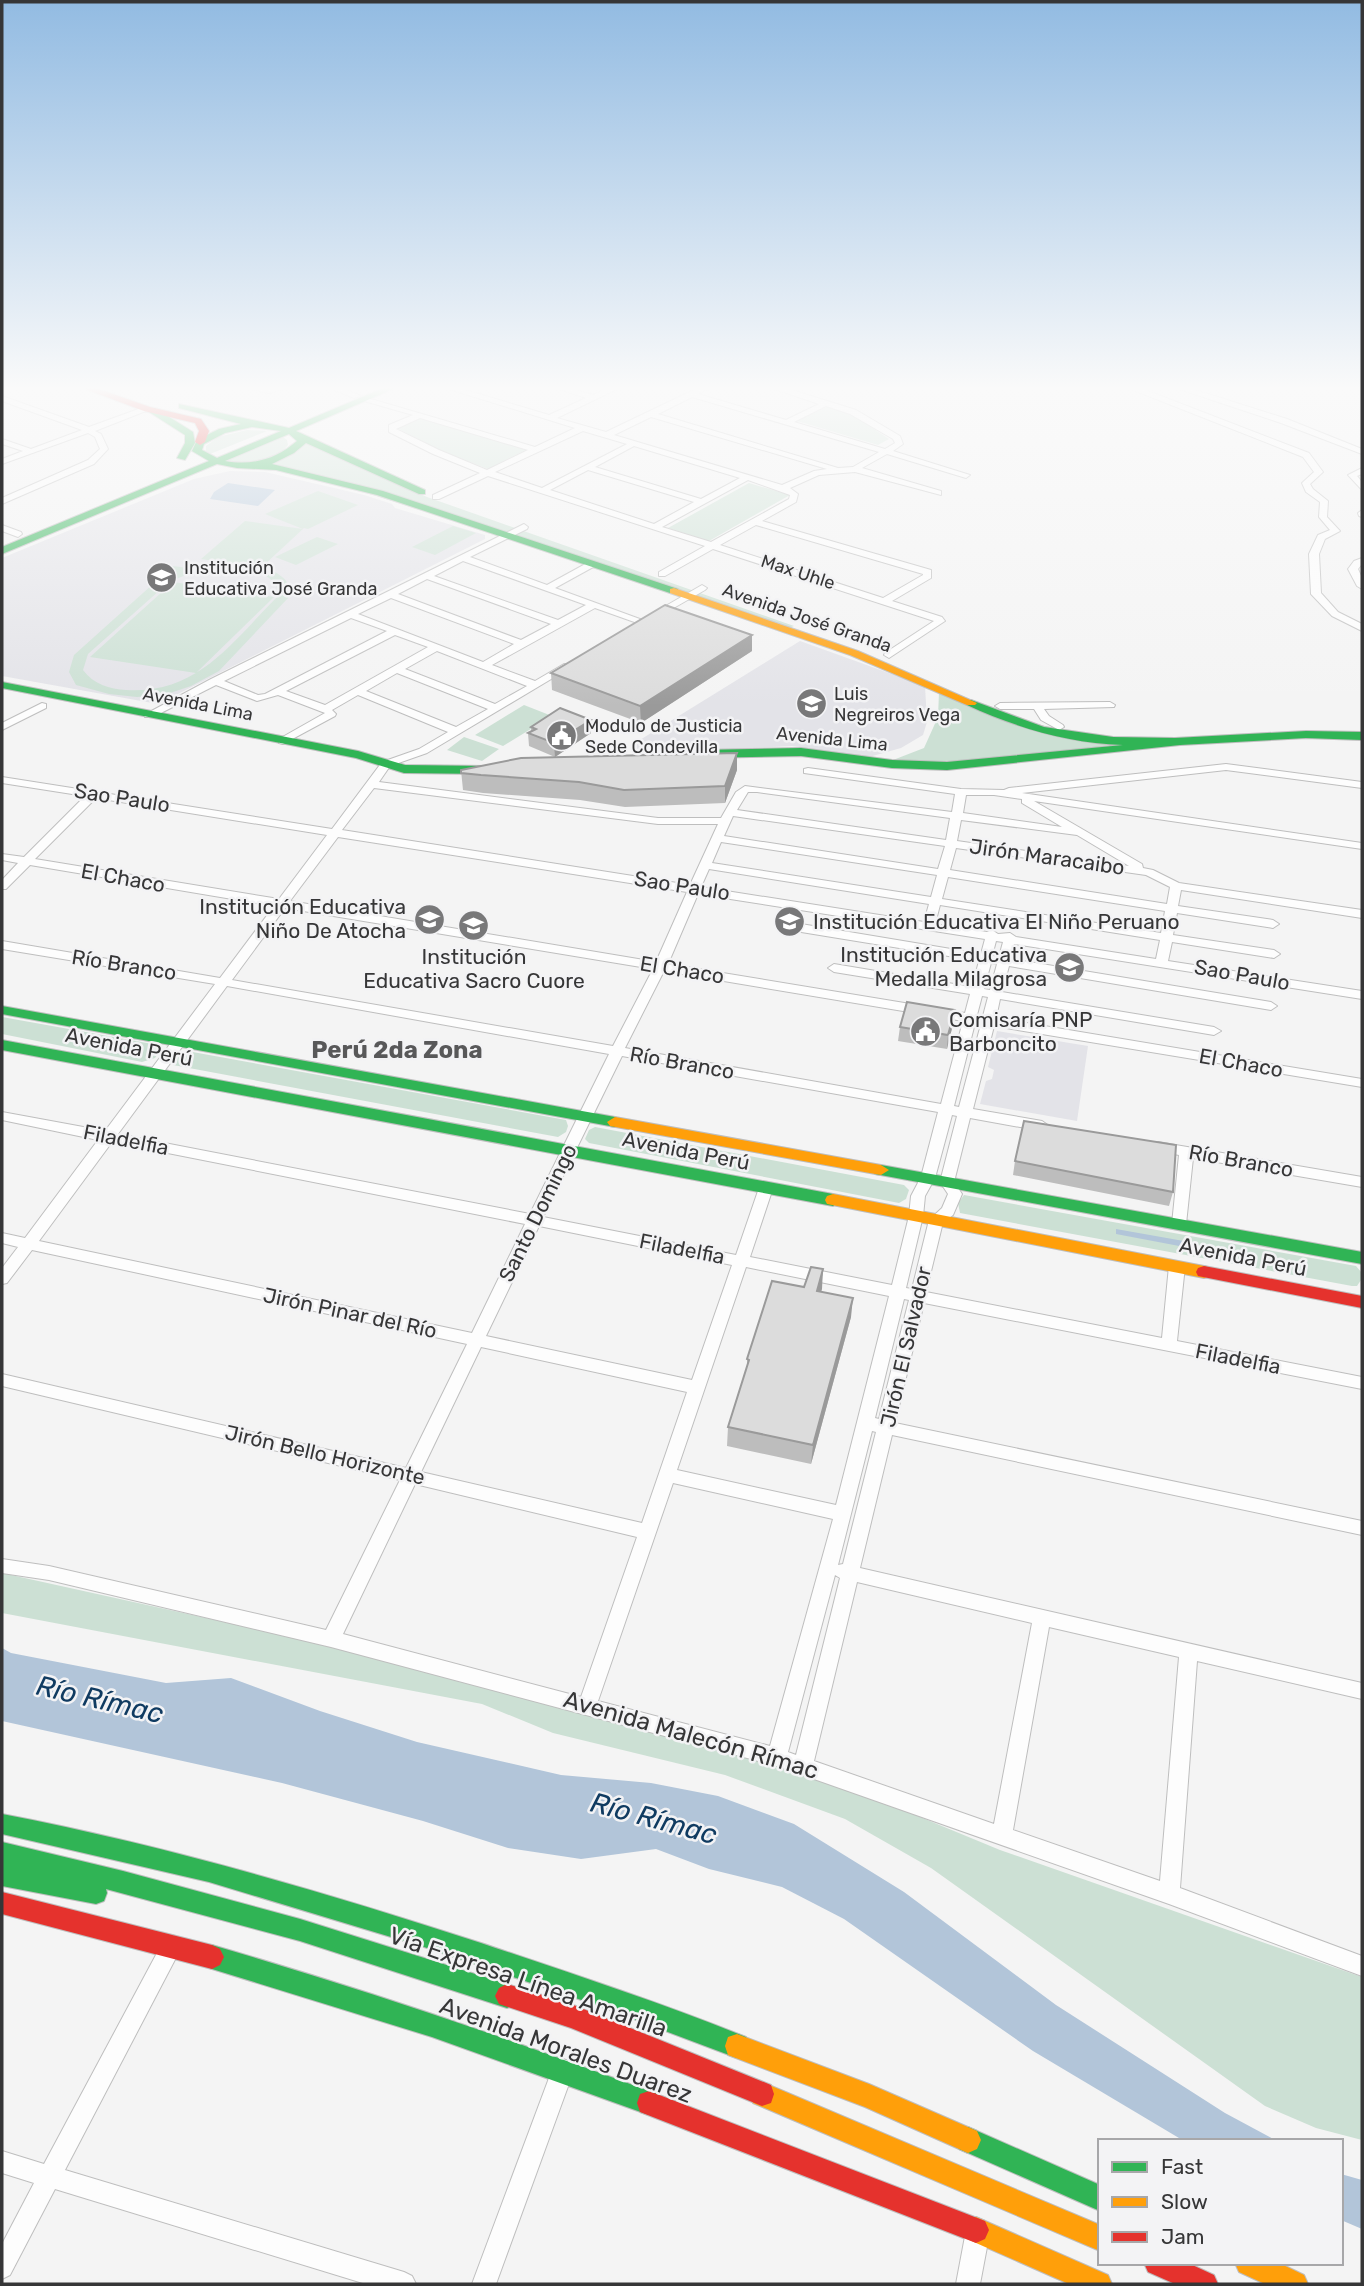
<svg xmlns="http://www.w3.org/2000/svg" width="1364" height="2286" font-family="Rubik,sans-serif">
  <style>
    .built { fill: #e3e3e8 }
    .green { fill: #cce0d4; fill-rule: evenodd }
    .water { fill: #b2c5d9 }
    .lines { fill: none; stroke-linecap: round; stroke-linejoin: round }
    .street-casing { stroke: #bebebe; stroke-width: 2 }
    .fast-casing { stroke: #bebebe; stroke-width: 2 }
    .slow-casing { stroke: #bebebe; stroke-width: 2 }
    .jam-casing { stroke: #bebebe; stroke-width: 2 }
    .street { fill: #fdfdfd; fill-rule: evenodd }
    .fast { fill: #30b455; fill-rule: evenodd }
    .slow { fill: #ff9f0a; fill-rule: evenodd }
    .jam { fill: #e5322d; fill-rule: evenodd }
    .wall { fill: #bdbdbd }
    .shaded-wall { fill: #9a9a9a }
    .building { fill: #dcdcdc; stroke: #9a9a9a; stroke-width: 2 }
    .labels { text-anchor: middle; stroke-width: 5; stroke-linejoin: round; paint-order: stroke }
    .far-poi-label { font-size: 18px; fill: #363637; stroke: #f3f3f5; text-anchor: start }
    .far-street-label { font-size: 18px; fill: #363637; stroke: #f3f3f5 }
    .street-label { font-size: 21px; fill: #363637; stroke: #f3f3f5 }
    .poi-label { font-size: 21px; fill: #363637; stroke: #f3f3f5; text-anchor: end }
    .quarter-label { font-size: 24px; font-weight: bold; fill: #585859; stroke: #f3f3f5 }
    .near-street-label { font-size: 24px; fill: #363637; stroke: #f3f3f5 }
    .near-water-label { font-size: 28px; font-style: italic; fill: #103b61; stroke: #f3f3f5 }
  </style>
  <rect width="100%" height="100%" fill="#f4f4f4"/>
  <!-- built -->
  <path class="built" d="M230,471L265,472L364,495L392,504L395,508L485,535V539L158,704L2,676V558L194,479Z
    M800,641L925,686L927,722L923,735L901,748L869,757L792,746L638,754L635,743Z
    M997,1031L1088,1046L1077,1121L980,1104L986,1081L992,1079L994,1070L988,1067Z"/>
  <!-- green -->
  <path class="green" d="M829,406L859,419L889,439L878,445L797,421Z
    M420,417L526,450L488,469L437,449L395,427Z
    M247,430L267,431L210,454L206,451V446L218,437Z
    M283,437L287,440L288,445C275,462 246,464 226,461Z
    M306,442L427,497L794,626L789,628L273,463Z
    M749,483L790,495L709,541L668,528Z
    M318,491L358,505L308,529L304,528L263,566C276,573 292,578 290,596L219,671L191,686L167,694L137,697L109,694L76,685L69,672L74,655L173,566L188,568L227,563L201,559L245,521L303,529L265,514ZM225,568C245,569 273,570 279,593L277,597C231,643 198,694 126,690C110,689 93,684 83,670L88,654L169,582L193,572Z
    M453,526L476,533L435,555L412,547Z
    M317,537L338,544L296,565L275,557Z
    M173,582L274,597L196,673L90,657Z
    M939,692L983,711L1121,744L960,764L893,760L924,748L938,717Z
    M524,705L552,716L503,746L475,735Z
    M464,737L499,749L482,761L447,750Z
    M2,1017L158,1045L161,1049L155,1058L142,1062L2,1034Z
    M187,1051L566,1120L568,1126L566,1132L558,1137L173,1065L171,1063L177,1054Z
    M595,1127L904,1185L909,1190L906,1199L899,1203L589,1143L585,1139L589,1130Z
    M964,1195L1356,1266L1362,1273L1361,1280L1357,1286H1352L960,1213L958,1203Z
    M2,1573L283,1635L542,1701L833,1781L1000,1850L1362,1977V2140L1316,2128L1265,2106L931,1868L845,1819L725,1775L553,1733L482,1704L2,1613Z"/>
  <!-- water -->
  <path class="water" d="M228,483L275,490L258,506L210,499L214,492Z
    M1116,1229L1195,1243V1249L1116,1234Z
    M2,1648L11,1653L166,1683L231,1678L320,1711L417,1742L561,1775L651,1783L718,1796L794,1824L904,1892L1056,2005L1225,2113L1277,2141H1184L1033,2051L844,1919L782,1887L709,1869L656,1849L581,1859L508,1848L423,1821L282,1783L2,1721Z
    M1341,2174L1362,2180V2229L1341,2220Z"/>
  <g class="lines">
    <defs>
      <path id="street" d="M121,386L115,389L111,387L112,386Z
        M238,386L269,389L294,386L269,393Z
        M325,386H337L361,396L354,398Z
        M439,386H452L549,415L586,398L550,386H563L593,395L612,386H623L557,418L606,432L702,386H713L698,394L786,420L819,404L766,386H779L856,410L900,436L903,444L893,451L970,475L966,478L887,454L862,468L941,491V495L855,472L819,475L790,488L798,494L796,502L762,521L931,570V578L892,601L942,617L945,621L889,658L884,655L885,653L934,621L713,549L665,576H659V572L705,546L488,476L439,499H433V495L480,473L433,454L389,432V425L413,415L364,401V397L535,447L575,428ZM692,397L879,452L853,467L838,468L658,414ZM826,406L850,414L893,439L895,443L885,449L794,422ZM651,417L827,469L814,471L782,485L614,435ZM420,418L528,450L487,470L439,450L396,429ZM583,431L627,444L542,488L495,472ZM634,446L740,478L701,499L595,467ZM588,470L694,502L654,524L550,490ZM748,480L790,495L789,499L711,542L662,527ZM756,525L923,574V575L883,598L720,545Z
        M1123,386H1135L1309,453L1323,472L1310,484L1313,489L1328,501L1327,517L1340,531L1325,539L1319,554L1321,593L1338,612L1362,624V631L1332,616L1311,594L1309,554L1318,535L1330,530L1319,517L1320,502L1306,492L1302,483L1314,472L1303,457Z
        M1170,386H1183L1287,419L1362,449V454L1281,423Z
        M2,396L89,427L144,407L151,409L95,431L101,434L108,449L94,464L2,504V498L88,460L100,449L95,437L88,433L2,464V459L23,451L2,444V439L31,449L82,430L2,401Z
        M1362,468V474L1357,476L1362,482V490L1348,475Z
        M1362,510V517L1359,516L1358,513Z
        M524,524L528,527L527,529L470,557L547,585L589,562H595V566L555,588L648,622L640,624L595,608L492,665L535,681L564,664L573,666L427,753L390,766L379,782L658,818H721L736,792L745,786L952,812L955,794L804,773V769L808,768L961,789L1004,790L1009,788L1226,764L1362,782V788L1226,770L1022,793L1362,843V849L1034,801L1142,864L1143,868L1153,870L1179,883L1362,910V918L1181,890L1178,906L1273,920L1279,924L1273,928L1177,913L1173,935L1274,950L1280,954L1274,958L1172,942L1168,961L1362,991V999L1014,944L1011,959L1271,1002L1277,1006L1271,1010L1009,966L1002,992L1214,1027L1221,1031L1214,1035L1000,999L996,1018L1362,1079V1087L994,1026L973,1109L1042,1121L1049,1126L1042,1131L970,1118L954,1182L962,1194L953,1215L943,1222L926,1292L1162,1338L1169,1266L1172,1262H1182L1185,1266L1177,1341L1362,1377V1389L924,1303L895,1423L1362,1521V1535L892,1435L860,1568L1362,1683V1699L1197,1661L1180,1888L1362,1956V1976L1169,1904L777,1766L331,1647L49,1580L2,1573V1559L49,1566L326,1630L400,1480L2,1386V1374L406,1468L467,1344L32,1250L7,1283L2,1284V1268L18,1247L2,1243V1233L25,1238L98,1140L2,1120V1112L105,1131L215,984L2,949V941L220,978L274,906L30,865L6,889H2V880L18,863L2,860V854L24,857L85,796L2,783V777L332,829L382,762L419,749L448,732L358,695L332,710L336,714L335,716L283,744L279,743V739L325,713L278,695L257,701L216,685L153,717H145L144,715L211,679ZM463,561L586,605L558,620L434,576ZM427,579L551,624L521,640L398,594ZM391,598L514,644L483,662L358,614ZM351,618L387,631L265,694L258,695L224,681ZM395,635L428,647L325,705L286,691ZM437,651L527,686L495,704L405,669ZM397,673L488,709L456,727L366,691ZM374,788L658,824H718L690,885L342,830ZM748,792H757L950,818L946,840L737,810ZM966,795H994L1022,799V803L1062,827L963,813ZM96,798L327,835L279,899L35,859ZM733,816L945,846L938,869L724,836ZM961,820L1077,835L1129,866L957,841ZM338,837L687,892L656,962L290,901ZM721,842L937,875L931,897L712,863ZM956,848L1146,875L1170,887L1167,904L950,870ZM709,869L929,904L924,922L701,887ZM948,877L1165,911L1161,933L942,899ZM698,894L985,939L981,954L789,922L783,926L789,930L979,961L972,987L834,964L828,968L834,972L970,994L965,1013L668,964ZM940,905L1160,940L1156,959L1016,937L1010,933L998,934L992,930L987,932L935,924ZM285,908L653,969L613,1046L232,980ZM996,941L1003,942L999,957L992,956ZM991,963L997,964L990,990L984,989ZM664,971L963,1021L941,1104L625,1048ZM227,986L609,1054L530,1214L118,1134ZM982,996L988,997L983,1016L977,1015ZM975,1023L981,1024L959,1107L954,1106ZM622,1056L938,1112L921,1177L911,1196L909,1216L892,1285L750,1257L773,1188L766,1183L759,1188L736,1255L543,1217ZM952,1115L957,1116L940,1182L948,1194L942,1208L929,1220L912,1289L906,1288L923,1216L925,1196L935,1178ZM112,1142L525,1224L472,1333L39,1241ZM539,1226L732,1265L692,1380L486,1336ZM746,1267L889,1296L836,1505L677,1470ZM904,1299L909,1300L879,1419L875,1418ZM481,1347L687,1392L642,1523L421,1472ZM872,1431L876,1432L843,1564L838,1565ZM673,1483L833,1519L770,1746L598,1701ZM415,1484L637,1537L581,1697L343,1634ZM835,1575L840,1578L796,1755L788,1752ZM857,1582L1032,1623L994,1824L814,1761ZM1049,1627L1179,1657L1160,1881L1013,1830Z
        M2,525L21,532L22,534L18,537L2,531Z
        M1362,558V564L1358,569L1362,578V589L1357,586L1348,569L1354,561Z
        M702,585L707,588L705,590L658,617L650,615Z
        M1110,702L1115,705L1114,707L1044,709L1049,716L1063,725L1064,727L1059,730L1041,720L1034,709H1000L995,706L1000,703Z
        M42,703L46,704V708L2,730V723Z
        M1158,1142L1362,1177V1187L1193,1158L1186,1224L1179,1229L1172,1224L1179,1155L1153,1150L1151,1147Z
        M172,1935L179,1938L182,1945L179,1952L65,2170L404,2272L412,2276L416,2284H366L55,2189L10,2275L2,2279V2244L34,2183L2,2173V2151L44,2164L165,1938Z
        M563,2059L571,2062L574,2070L496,2284H472L552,2070L555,2062Z
        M978,2219L986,2223L990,2231L980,2284H956L966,2231L970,2223Z"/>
      <path id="fast" d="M388,386H400L296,431L425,490V494H419L306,443L294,453L272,464L383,491L678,589V593H670L377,495L276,470L237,468L217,464L2,554V547L209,461L192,451L197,440L219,429L241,424L179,408V404L289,428ZM252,427L281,431L217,458L202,450L204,444L225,433ZM289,434L297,441C276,459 253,466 225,461Z
        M149,408H155L193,432L195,443L185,460L177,458L185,443V435L149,412Z
        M2,682L358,751L405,765L485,766L491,770L485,774L404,773L356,758L2,688Z
        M971,700L1044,727L1113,737L1175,738L1306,731L1362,732V740L1306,738L1180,745L947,770L892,768L801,756L700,758L694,754L700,750L801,748L892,760L947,762L1123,745C1068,743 1017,728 967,705V701Z
        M2,1006L615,1117L623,1122L615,1127L2,1014Z
        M2,1040L833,1194L841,1200L833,1206L2,1050Z
        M881,1165L1362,1252V1264L875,1174L873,1170Z
        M2,1814C164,1845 324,1892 481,1943C570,1973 659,2002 746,2037L749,2046L746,2055L737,2058L596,2005L424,1947L209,1882L2,1834Z
        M2,1842L123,1871L300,1919L507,1984L515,1988L519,1996L515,2004L507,2008L300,1941L106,1889L107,1893L104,1901L96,1904L2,1886V1864L9,1865L2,1864Z
        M212,1945C360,1988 505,2037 649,2091L658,2094L661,2103L658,2112L649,2115L432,2037L212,1969L204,1965L200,1957L204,1949Z
        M968,2127L1100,2185V2211L959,2149L955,2140L959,2131Z"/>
      <path id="slow" d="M674,588L858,651L977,703L975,705H967L850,655L670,593V589Z
        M615,1117L881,1165L889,1170L881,1175L610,1126L607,1122Z
        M833,1194L1204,1266L1210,1268L1212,1272L1210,1276L1204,1278L827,1204L825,1200L827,1196Z
        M737,2034L869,2084L977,2131L981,2140L977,2149L968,2153L865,2107L728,2055L725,2046L728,2037Z
        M762,2082L1100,2225V2251L753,2103L750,2094L753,2085Z
        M976,2217L1108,2275L1112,2284H1069L967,2239L963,2230L967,2221Z
        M1235,2263H1279L1304,2275L1308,2284H1265L1239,2272Z"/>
      <path id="jam" d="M77,386H90L150,407L201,419L209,431L205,442L200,445L195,442L199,431L195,423L144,411Z
        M1204,1266L1362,1296V1308L1198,1276L1196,1272L1198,1268Z
        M2,1892L212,1945L220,1949L224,1957L220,1965L212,1969L2,1914Z
        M507,1984L571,2004L771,2085L774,2094L771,2103L762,2106L571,2028L499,2004L495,1996L499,1988Z
        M649,2091L985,2221L989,2230L985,2239L976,2243L640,2112L637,2103L640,2094Z
        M1144,2263H1188L1214,2275L1218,2284H1175L1148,2272Z"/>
    </defs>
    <!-- street casing -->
    <use href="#street" class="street-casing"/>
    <!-- fast casing -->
    <use href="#fast" class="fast-casing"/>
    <!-- slow casing -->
    <use href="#slow" class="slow-casing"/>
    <!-- jam casing -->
    <use href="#jam" class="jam-casing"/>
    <!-- street -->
    <use href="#street" class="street"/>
    <!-- fast -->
    <use href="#fast" class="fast"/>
    <!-- slow -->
    <use href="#slow" class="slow"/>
    <!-- jam -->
    <use href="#jam" class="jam"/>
  </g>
  <!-- wall -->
  <path class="wall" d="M752,651L641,723L552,690L551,673Z
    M531,727L591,733L555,757L529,746L528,733L531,732Z
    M461,770H737L725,803L625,807L580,800L483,793L463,790Z
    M955,1010L953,1024L947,1049L898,1041L900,1027Z
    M1015,1161L1173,1192L1169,1206L1013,1175Z
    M823,1269L821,1291L851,1317L811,1464L727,1446L728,1427L747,1368V1359L804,1287Z"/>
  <!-- shaded-wall -->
  <path class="shaded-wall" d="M752,635V651L641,723L640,706Z
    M591,720V733L555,757L554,743Z
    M737,753V770L725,803V786Z
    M955,1010L953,1024L947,1049L948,1035Z
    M823,1269L822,1289L816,1310L817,1291Z
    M853,1298L851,1317L811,1464L813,1445Z"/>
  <!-- building -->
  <path class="building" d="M665,605L752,635L640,706L551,673Z
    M560,708L591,720L554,743L528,733L536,729L531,727Z
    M737,753L725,786L624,790L579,782L481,775L461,773V770L521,758Z
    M907,1002L955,1010L948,1035L900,1027Z
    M1024,1121L1176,1145L1173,1192L1015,1161Z
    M811,1267L823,1269L817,1291L853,1298L813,1445L728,1427L749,1360L747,1359L772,1281L804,1287Z"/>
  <!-- sky -->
  <linearGradient id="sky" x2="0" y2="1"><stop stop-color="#92bbe2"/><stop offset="0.55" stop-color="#fafafa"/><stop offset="1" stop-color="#fafafa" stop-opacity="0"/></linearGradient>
  <rect width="1364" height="706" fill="url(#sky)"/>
  <!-- icons -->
  <defs>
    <symbol id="school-disc" viewBox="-11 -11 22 22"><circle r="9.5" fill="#787879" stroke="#f3f3f5"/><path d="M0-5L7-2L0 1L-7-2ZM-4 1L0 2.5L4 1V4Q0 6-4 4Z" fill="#fff"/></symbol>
    <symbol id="civic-disc" viewBox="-11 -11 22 22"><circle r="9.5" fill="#787879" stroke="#f3f3f5"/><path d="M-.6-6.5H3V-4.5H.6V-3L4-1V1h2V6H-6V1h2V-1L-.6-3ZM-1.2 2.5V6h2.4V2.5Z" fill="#fff"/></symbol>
  </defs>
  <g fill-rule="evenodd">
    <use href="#school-disc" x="144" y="560" width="35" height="35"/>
    <use href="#school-disc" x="794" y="686" width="35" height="35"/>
    <use href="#civic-disc" x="544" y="718" width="35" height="35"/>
    <use href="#school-disc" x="412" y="902" width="35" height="35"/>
    <use href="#school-disc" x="772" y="904" width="35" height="35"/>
    <use href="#school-disc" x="456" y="908" width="35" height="35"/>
    <use href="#school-disc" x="1052" y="950" width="35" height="35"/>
    <use href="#civic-disc" x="908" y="1014" width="35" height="35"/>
  </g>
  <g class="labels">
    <!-- far-poi labels -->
    <g class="far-poi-label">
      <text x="184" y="574">Institución<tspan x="184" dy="21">Educativa José Granda</tspan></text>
      <text x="834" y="700">Luis<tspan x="834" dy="21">Negreiros Vega</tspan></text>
      <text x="585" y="732">Modulo de Justicia<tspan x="585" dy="21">Sede Condevilla</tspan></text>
    </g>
    <!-- far-street labels -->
    <g class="far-street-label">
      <text transform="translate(798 572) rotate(18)" y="6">Max Uhle</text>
      <text transform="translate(807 618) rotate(19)" y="6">Avenida José Granda</text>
      <text transform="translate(198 704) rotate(11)" y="6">Avenida Lima</text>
      <text transform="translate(832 739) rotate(6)" y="6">Avenida Lima</text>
    </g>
    <!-- street labels -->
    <g class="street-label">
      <text transform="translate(122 798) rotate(9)" y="7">Sao Paulo</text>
      <text transform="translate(1047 857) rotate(8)" y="7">Jirón Maracaibo</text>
      <text transform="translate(123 878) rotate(10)" y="7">El Chaco</text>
      <text transform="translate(682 886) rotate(9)" y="7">Sao Paulo</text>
      <text transform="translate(124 965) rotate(9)" y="7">Río Branco</text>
      <text transform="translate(682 970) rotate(9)" y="7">El Chaco</text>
      <text transform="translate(1242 975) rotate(10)" y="7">Sao Paulo</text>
      <text transform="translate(129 1047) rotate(11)" y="7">Avenida Perú</text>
      <text transform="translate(682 1063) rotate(10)" y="7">Río Branco</text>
      <text transform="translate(1241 1063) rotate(10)" y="7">El Chaco</text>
      <text transform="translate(126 1140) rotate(11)" y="7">Filadelfia</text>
      <text transform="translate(686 1151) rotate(11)" y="7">Avenida Perú</text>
      <text transform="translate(1241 1161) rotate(10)" y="7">Río Branco</text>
      <text transform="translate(538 1213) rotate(-64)" y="7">Santo Domingo</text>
      <text transform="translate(682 1249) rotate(11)" y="7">Filadelfia</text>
      <text transform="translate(1243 1257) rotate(11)" y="7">Avenida Perú</text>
      <text transform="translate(350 1313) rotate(12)" y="7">Jirón Pinar del Río</text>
      <text transform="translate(906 1347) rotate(-77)" y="7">Jirón El Salvador</text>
      <text transform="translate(1238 1359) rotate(11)" y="7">Filadelfia</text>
      <text transform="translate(325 1455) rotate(13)" y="7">Jirón Bello Horizonte</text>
    </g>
    <!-- poi labels -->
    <g class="poi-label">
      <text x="406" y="914">Institución Educativa<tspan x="406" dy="24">Niño De Atocha</tspan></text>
      <text x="813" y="929" text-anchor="start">Institución Educativa El Niño Peruano</text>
      <text x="1047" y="962">Institución Educativa<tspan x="1047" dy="24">Medalla Milagrosa</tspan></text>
      <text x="474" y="964" text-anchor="middle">Institución<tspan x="474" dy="24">Educativa Sacro Cuore</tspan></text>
      <text x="949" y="1027" text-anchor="start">Comisaría PNP<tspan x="949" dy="24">Barboncito</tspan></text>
    </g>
    <!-- quarter labels -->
    <g class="quarter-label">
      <text x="397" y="1058">Perú 2da Zona</text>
    </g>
    <!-- near-street labels -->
    <g class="near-street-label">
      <text transform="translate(691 1735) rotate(16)" y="8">Avenida Malecón Rímac</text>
      <text transform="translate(528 1982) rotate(19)" y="8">Vía Expresa Línea Amarilla</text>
      <text transform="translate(566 2050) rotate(20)" y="8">Avenida Morales Duarez</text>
    </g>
    <!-- near-water labels -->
    <g class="near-water-label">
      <text transform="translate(100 1699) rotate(13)" y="10">Río Rímac</text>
      <text transform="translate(654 1818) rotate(15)" y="10">Río Rímac</text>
    </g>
  </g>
  <!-- border -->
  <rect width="1364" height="2286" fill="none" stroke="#363637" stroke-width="7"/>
  <!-- legend -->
  <rect x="1098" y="2139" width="245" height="126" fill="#f3f3f5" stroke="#a7a7a9" stroke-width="2"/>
  <rect x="1112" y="2162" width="35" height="10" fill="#30b455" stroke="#a7a7a9" stroke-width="2"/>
  <text x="1161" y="2174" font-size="21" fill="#363637">Fast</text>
  <rect x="1112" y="2197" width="35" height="10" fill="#ff9f0a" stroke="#a7a7a9" stroke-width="2"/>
  <text x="1161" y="2209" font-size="21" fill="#363637">Slow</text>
  <rect x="1112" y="2232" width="35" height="10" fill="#e5322d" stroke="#a7a7a9" stroke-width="2"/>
  <text x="1161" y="2244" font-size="21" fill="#363637">Jam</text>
</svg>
